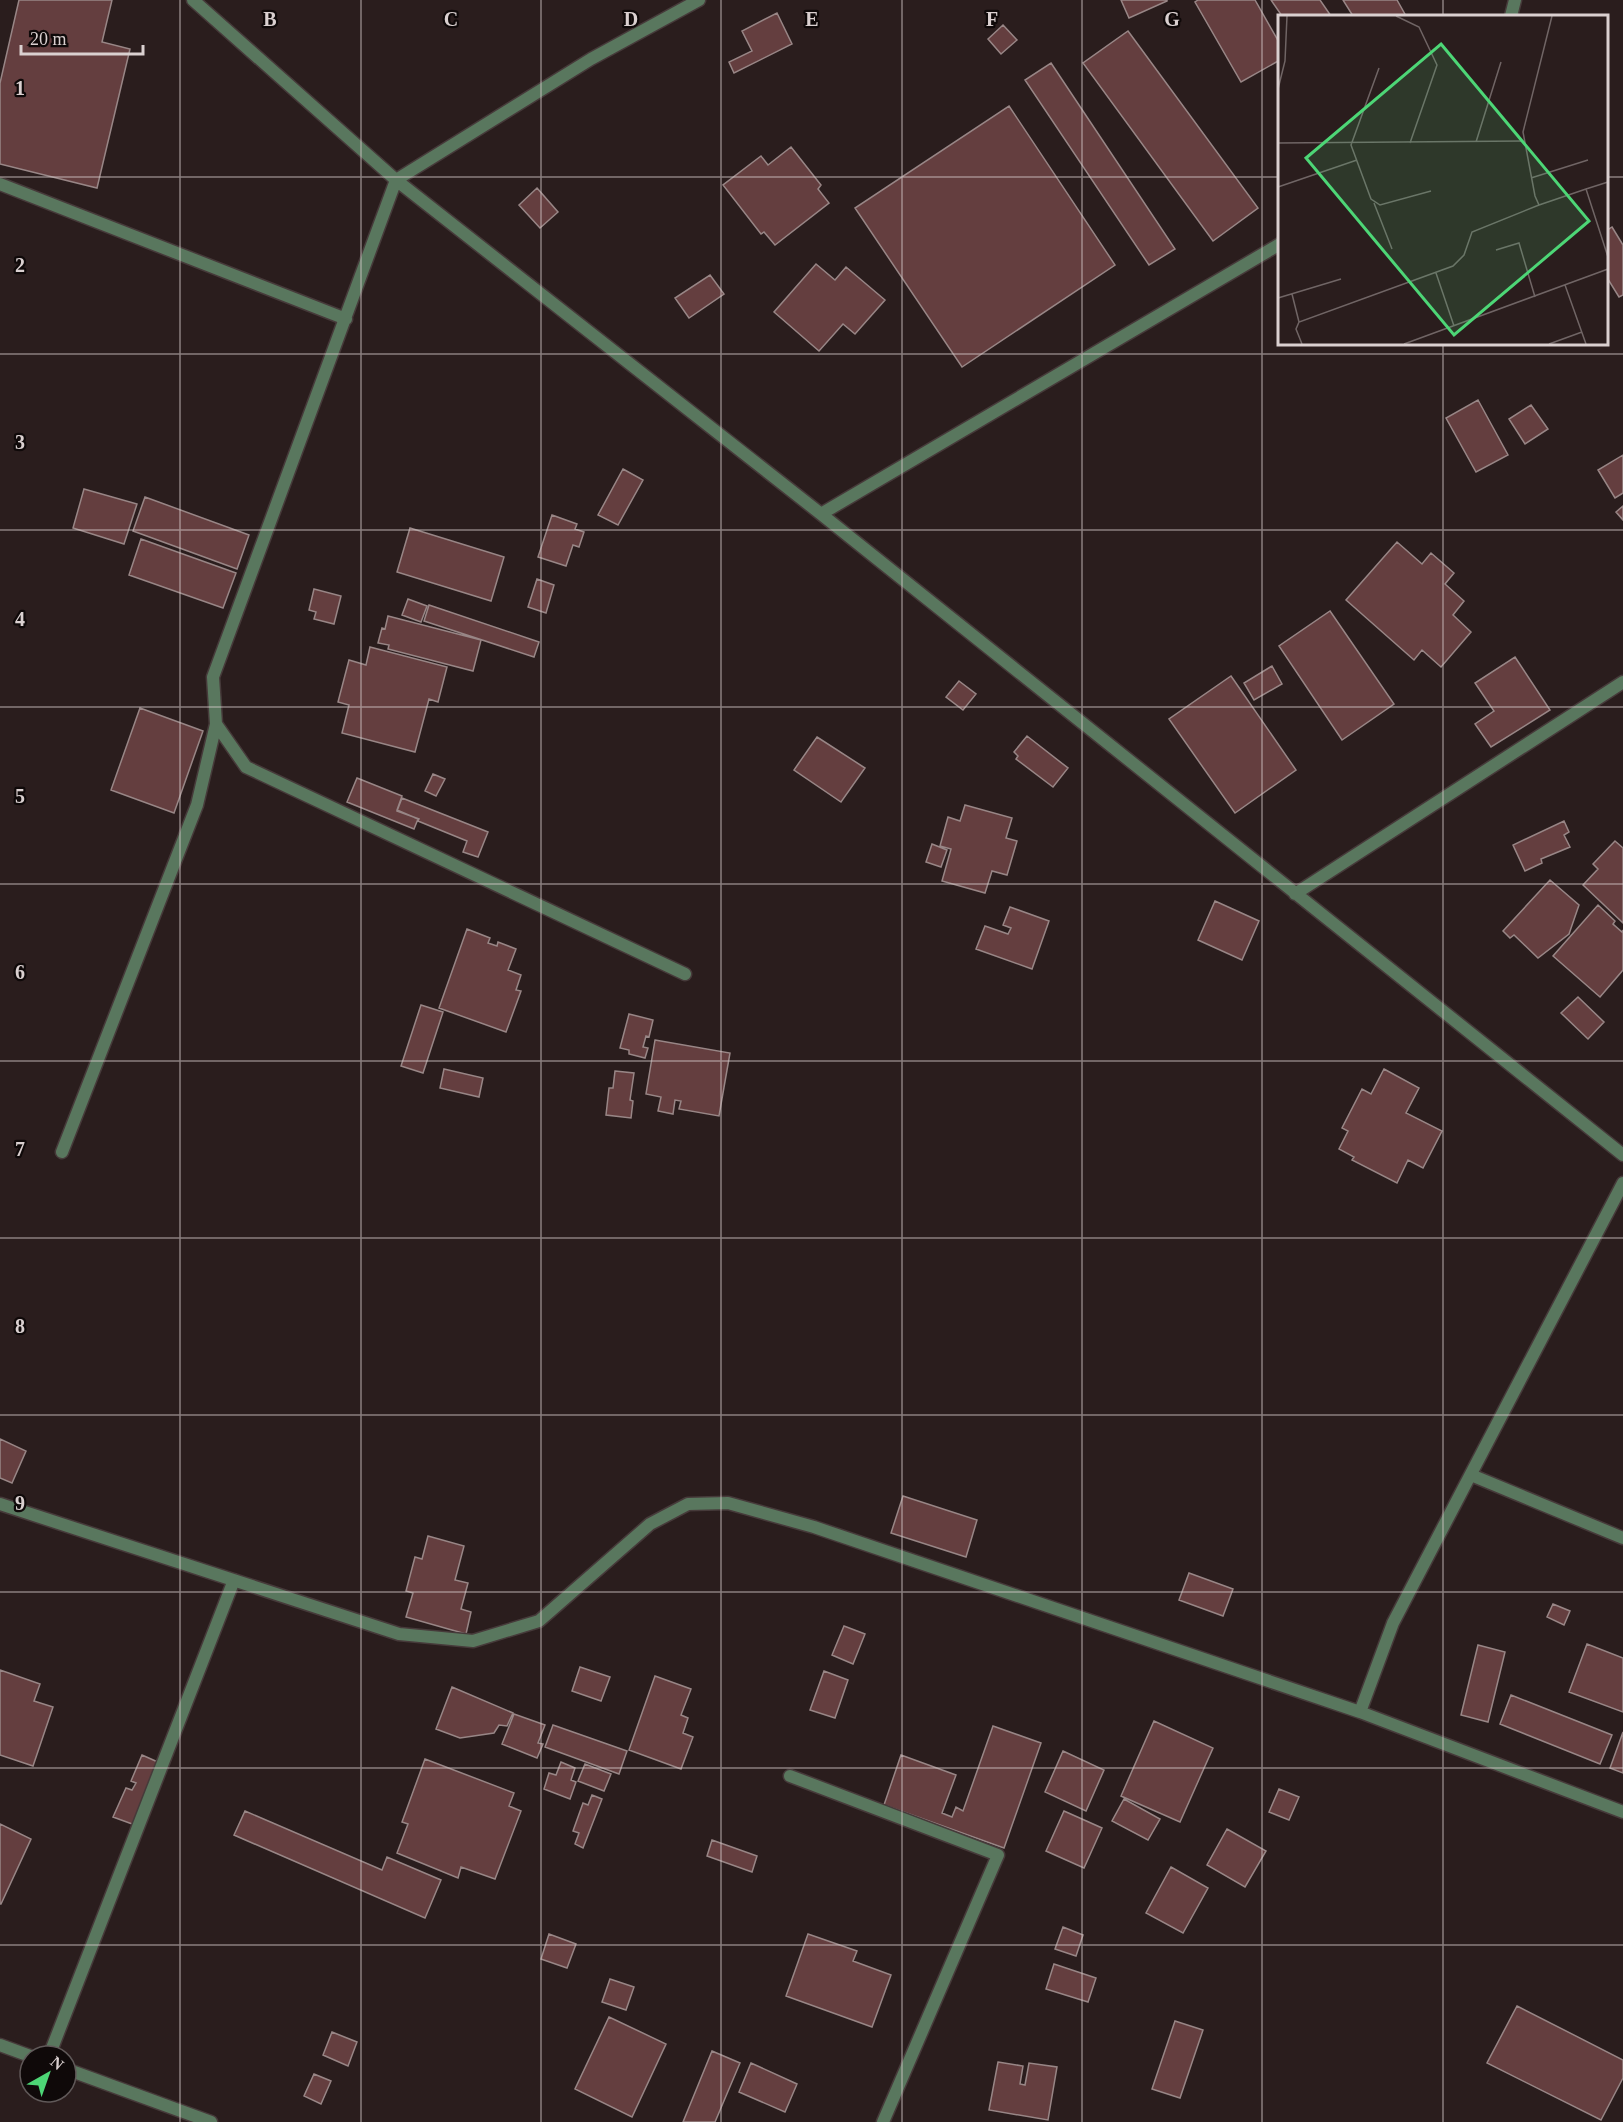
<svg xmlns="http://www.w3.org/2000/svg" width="1623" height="2122" font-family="Georgia,serif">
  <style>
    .building { fill: #643e3f; stroke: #988686; stroke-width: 1.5 }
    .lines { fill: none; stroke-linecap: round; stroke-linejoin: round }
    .street-casing { stroke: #463a3a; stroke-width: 15 }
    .street { stroke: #59775e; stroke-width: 12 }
    .grid { fill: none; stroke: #dad0d0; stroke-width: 1.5; stroke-opacity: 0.55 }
    .inset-road { fill: none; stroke: #706565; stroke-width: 1.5 }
    .view { fill: #4dd676; fill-opacity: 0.15; stroke: #4dd676; stroke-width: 3 }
    .inset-edge { fill: none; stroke: #dad0d0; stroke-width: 3 }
    .grid-label { font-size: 20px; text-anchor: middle; font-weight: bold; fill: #dad0d0; stroke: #0f0909; stroke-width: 4.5; stroke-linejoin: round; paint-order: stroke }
  </style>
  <rect width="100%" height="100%" fill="#2a1d1d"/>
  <!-- building -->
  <path class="building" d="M19,0H112L102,42L130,49L97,188L0,164V83Z
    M1121,0H1167V1L1129,18Z
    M1198,0H1255L1280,44V60L1241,82L1195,2Z
    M1271,0H1320L1331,16H1282Z
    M1343,0H1397L1406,16H1353Z
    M777,13L792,44L734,73L729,62L752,51L742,31Z
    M1003,25L1017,40L1001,54L988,39Z
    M1128,31L1258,208L1213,241L1083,63Z
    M1051,63L1175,249L1149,265L1025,80Z
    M1009,106L1115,265L962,367L855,208Z
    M791,147L821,185L818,189L829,203L775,245L764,232L761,234L723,185L761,156L768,165Z
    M537,188L558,212L540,228L519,205Z
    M1612,227L1623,245V295L1619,297L1606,276V231Z
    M816,264L835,280L846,267L885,300L855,334L843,324L819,351L774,312Z
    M710,275L724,294L689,318L675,298Z
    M1478,400L1508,455L1476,472L1446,418Z
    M1531,405L1548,429L1525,444L1509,419Z
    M1623,455V493L1615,498L1598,470Z
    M623,469L643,480L618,525L598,515Z
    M84,489L137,504L124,544L73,528Z
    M145,497L249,535L237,569L133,531Z
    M1623,506V520L1616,512Z
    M552,515L577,524L575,529L584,532L579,547L573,545L566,566L538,557Z
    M410,528L504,557L491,601L397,572Z
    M141,539L236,573L223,608L129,575Z
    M1397,542L1422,564L1431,553L1454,573L1445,584L1464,601L1453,615L1471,632L1441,667L1422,650L1414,660L1346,600Z
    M537,579L554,585L546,613L528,607Z
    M314,589L341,596L334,624L314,619L316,612L309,610Z
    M408,599L427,606L421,622L402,615Z
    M429,605L539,642L534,657L424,621Z
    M1330,611L1394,704L1342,740L1279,646Z
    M388,616L481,640L473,671L388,649L389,645L378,643L382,628L385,629Z
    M370,647L447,667L438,702L429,699L415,752L342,733L349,705L338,702L349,660L366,665Z
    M1515,657L1550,710L1491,747L1475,724L1494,711L1475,683Z
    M1272,666L1282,684L1254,700L1244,683Z
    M1231,676L1296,770L1235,813L1169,719Z
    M959,681L976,694L963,710L946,697Z
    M140,708L203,731L174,813L111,790Z
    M1027,736L1068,768L1053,787L1016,759L1018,756L1014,752Z
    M817,737L865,768L841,802L794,770Z
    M433,774L445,779L436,796L425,791Z
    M357,778L402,796L397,810L418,819L414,829L347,802Z
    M402,798L488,832L478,857L463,852L467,841L418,821L419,819L397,811Z
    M965,805L1012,818L1006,838L1017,841L1007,875L992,871L985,893L942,881L951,849L940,846L948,817L960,821Z
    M1564,821L1569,832L1564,835L1570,847L1541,859L1542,863L1525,871L1513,845Z
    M1615,841L1623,848V923L1583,885L1598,869L1593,864Z
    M932,844L947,850L941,867L926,862Z
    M1550,880L1579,905L1569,934L1538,958L1514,935L1510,938L1503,931Z
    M1215,901L1259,921L1242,960L1198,940Z
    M1598,905L1615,921L1613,924L1622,932L1623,930V970L1600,997L1553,956Z
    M1010,907L1049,921L1032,969L976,949L985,926L1008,934L1011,928L1003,925Z
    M467,929L490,938L488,943L497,946L498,942L516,949L508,970L521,975L516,990L521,991L506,1032L439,1008Z
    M1578,997L1604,1022L1588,1039L1561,1013Z
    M421,1005L443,1012L423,1073L401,1066Z
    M629,1014L653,1020L649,1037L646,1036L643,1047L648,1048L645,1058L629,1054V1050L620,1048Z
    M655,1040L730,1053L719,1116L679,1109L681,1101L675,1100L673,1114L658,1111L661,1097L646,1094Z
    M444,1069L483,1078L479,1097L440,1088Z
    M1384,1069L1419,1088L1406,1113L1442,1131L1423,1168L1408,1160L1397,1183L1352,1160L1354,1157L1339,1149L1348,1131L1342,1128L1362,1089L1371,1094Z
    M615,1071L634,1073L630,1100L633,1101L631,1118L606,1115L609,1088H613Z
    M0,1439L26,1451L12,1483L0,1478Z
    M903,1496L977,1520L966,1557L891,1533Z
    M428,1536L464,1546L455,1580L468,1583L461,1609L471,1612L466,1634L406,1617L413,1593L406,1591L415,1557L422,1559Z
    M1189,1573L1233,1589L1223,1616L1179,1600Z
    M1553,1604L1570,1611L1564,1625L1547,1617Z
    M844,1626L865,1634L853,1664L832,1655Z
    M1587,1644L1623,1658V1712L1569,1692Z
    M1478,1645L1505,1652L1488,1722L1461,1715Z
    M580,1667L610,1677L601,1701L572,1691Z
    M0,1670L40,1684L34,1701L53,1707L33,1766L0,1755Z
    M824,1671L848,1680L835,1718L810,1710Z
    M655,1676L691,1689L681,1715L688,1718L683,1733L693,1737L681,1769L629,1750Z
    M452,1687L513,1713L507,1726L499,1725L494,1733L460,1738L436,1729Z
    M1511,1695L1612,1735L1600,1764L1500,1724Z
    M514,1714L545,1725L538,1743L543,1744L537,1758L502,1744Z
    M1154,1721L1213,1748L1180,1822L1121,1796Z
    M553,1725L627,1751L619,1774L545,1747Z
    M993,1726L1041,1743L1004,1848L884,1805L901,1755L956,1775L942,1813L952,1817L956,1807L963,1811Z
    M1623,1732V1773L1610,1768Z
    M1063,1751L1104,1770L1086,1811L1045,1792Z
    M142,1755L160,1763L135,1825L113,1817L126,1788L132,1790L136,1783L131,1781Z
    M425,1759L514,1793L509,1806L521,1811L495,1879L461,1867L458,1878L397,1853L408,1824L402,1822Z
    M561,1762L575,1768L571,1780L576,1782L570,1799L544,1789L549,1773L556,1775Z
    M585,1764L611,1774L604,1791L578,1781Z
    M1279,1789L1299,1797L1289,1820L1269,1812Z
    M592,1795L602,1799L583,1848L575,1844L579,1833L573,1831L583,1803L588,1805Z
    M1124,1799L1160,1819L1148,1840L1112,1821Z
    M245,1811L382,1870L387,1857L441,1880L425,1918L234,1835Z
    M1064,1811L1102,1828L1084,1868L1046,1851Z
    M0,1824L31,1839L1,1904H0Z
    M1227,1829L1266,1851L1245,1887L1207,1865Z
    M712,1840L757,1856L752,1872L707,1856Z
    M1171,1867L1208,1888L1183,1933L1146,1913Z
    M1063,1927L1083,1935L1076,1956L1055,1949Z
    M549,1934L576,1944L567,1968L541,1959Z
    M808,1934L857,1951L853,1961L891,1975L872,2027L786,1996Z
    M1054,1964L1096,1978L1088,2002L1046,1989Z
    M610,1979L634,1987L626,2010L602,2002Z
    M1517,2006L1623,2060V2078L1601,2120L1487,2063Z
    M609,2017L666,2044L632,2117L575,2089Z
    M1175,2021L1203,2030L1180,2098L1152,2089Z
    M332,2032L357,2042L348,2066L323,2055Z
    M712,2051L740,2063L715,2122H683Z
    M998,2062L1023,2066L1020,2084L1025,2085L1029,2063L1057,2067L1048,2120L989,2110Z
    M751,2063L797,2084L785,2112L739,2092Z
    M314,2074L331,2081L321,2104L304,2096Z"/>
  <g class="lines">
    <defs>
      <path id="street" d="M193,0L396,180L821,514L1623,1155
        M1511,16L1515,0
        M0,184L346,319
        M821,514L1280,244
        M1295,894L1623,682
        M685,974L246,767L216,724L213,677L396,180L591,59L699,0
        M62,1152L197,805L216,724
        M1623,1183L1393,1623L1360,1712L1623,1812
        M1471,1475L1623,1538
        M0,1504L399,1634L473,1641L539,1621L650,1524L688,1504L728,1503L814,1527L1360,1712
        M790,1776L998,1855L883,2122
        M0,2045L30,2056
        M49,2056L234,1580
        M66,2069L211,2122"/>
    </defs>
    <!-- street casing -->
    <use href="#street" class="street-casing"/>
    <!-- street -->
    <use href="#street" class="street"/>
  </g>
  <!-- grid -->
  <path class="grid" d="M180,0V2122M361,0V2122M541,0V2122M721,0V2122M902,0V2122M1082,0V2122M1262,0V2122M1443,0V16M0,177H1280M1606,177H1623M1443,344V2122M0,354H1623M0,530H1623M0,707H1623M0,884H1623M0,1061H1623M0,1238H1623M0,1415H1623M0,1592H1623M0,1768H1623M0,1945H1623"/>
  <!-- overview -->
  <g transform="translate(1278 15)">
    <rect width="330" height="330" fill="#2a1d1d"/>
    <path class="inset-road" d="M118,1L141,12L159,50L132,128M274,1L245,117L257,181L261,190L308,174L330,242M101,53L73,130L93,184L102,190L153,176M0,74L7,46L9,1M198,127L223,47M0,128L245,126M253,163L310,145M0,172L79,145M308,174L330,167M96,188L114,234M218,235L241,228L257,282M158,258L176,311M287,270L308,329M14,279L21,307M0,283L63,264M24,329L18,314L21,307L175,251L186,240L194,217L261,190M126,329L330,254M271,329L304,317"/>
    <path class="view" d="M163,29L311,206L176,320L28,143Z"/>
    <rect width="330" height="330" class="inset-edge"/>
  </g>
  <g class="grid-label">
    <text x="270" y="26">B</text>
    <text x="451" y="26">C</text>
    <text x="631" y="26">D</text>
    <text x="812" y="26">E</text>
    <text x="992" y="26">F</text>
    <text x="1172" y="26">G</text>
    <text x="20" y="95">1</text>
    <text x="20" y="272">2</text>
    <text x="20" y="449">3</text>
    <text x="20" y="626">4</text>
    <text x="20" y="803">5</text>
    <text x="20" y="979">6</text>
    <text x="20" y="1156">7</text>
    <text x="20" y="1333">8</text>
    <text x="20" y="1510">9</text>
  </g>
  <!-- north arrow -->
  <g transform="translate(48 2074) rotate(40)"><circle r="28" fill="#0f0909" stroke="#605959" stroke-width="1.5"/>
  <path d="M0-4.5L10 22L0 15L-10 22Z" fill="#4dd676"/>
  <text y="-9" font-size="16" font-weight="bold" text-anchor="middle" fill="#dad0d0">N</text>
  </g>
  <!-- scale -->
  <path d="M21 45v9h122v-9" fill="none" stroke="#dad0d0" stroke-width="3"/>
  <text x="30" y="45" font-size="18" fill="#dad0d0" stroke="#0f0909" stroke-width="4.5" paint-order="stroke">20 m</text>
</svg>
